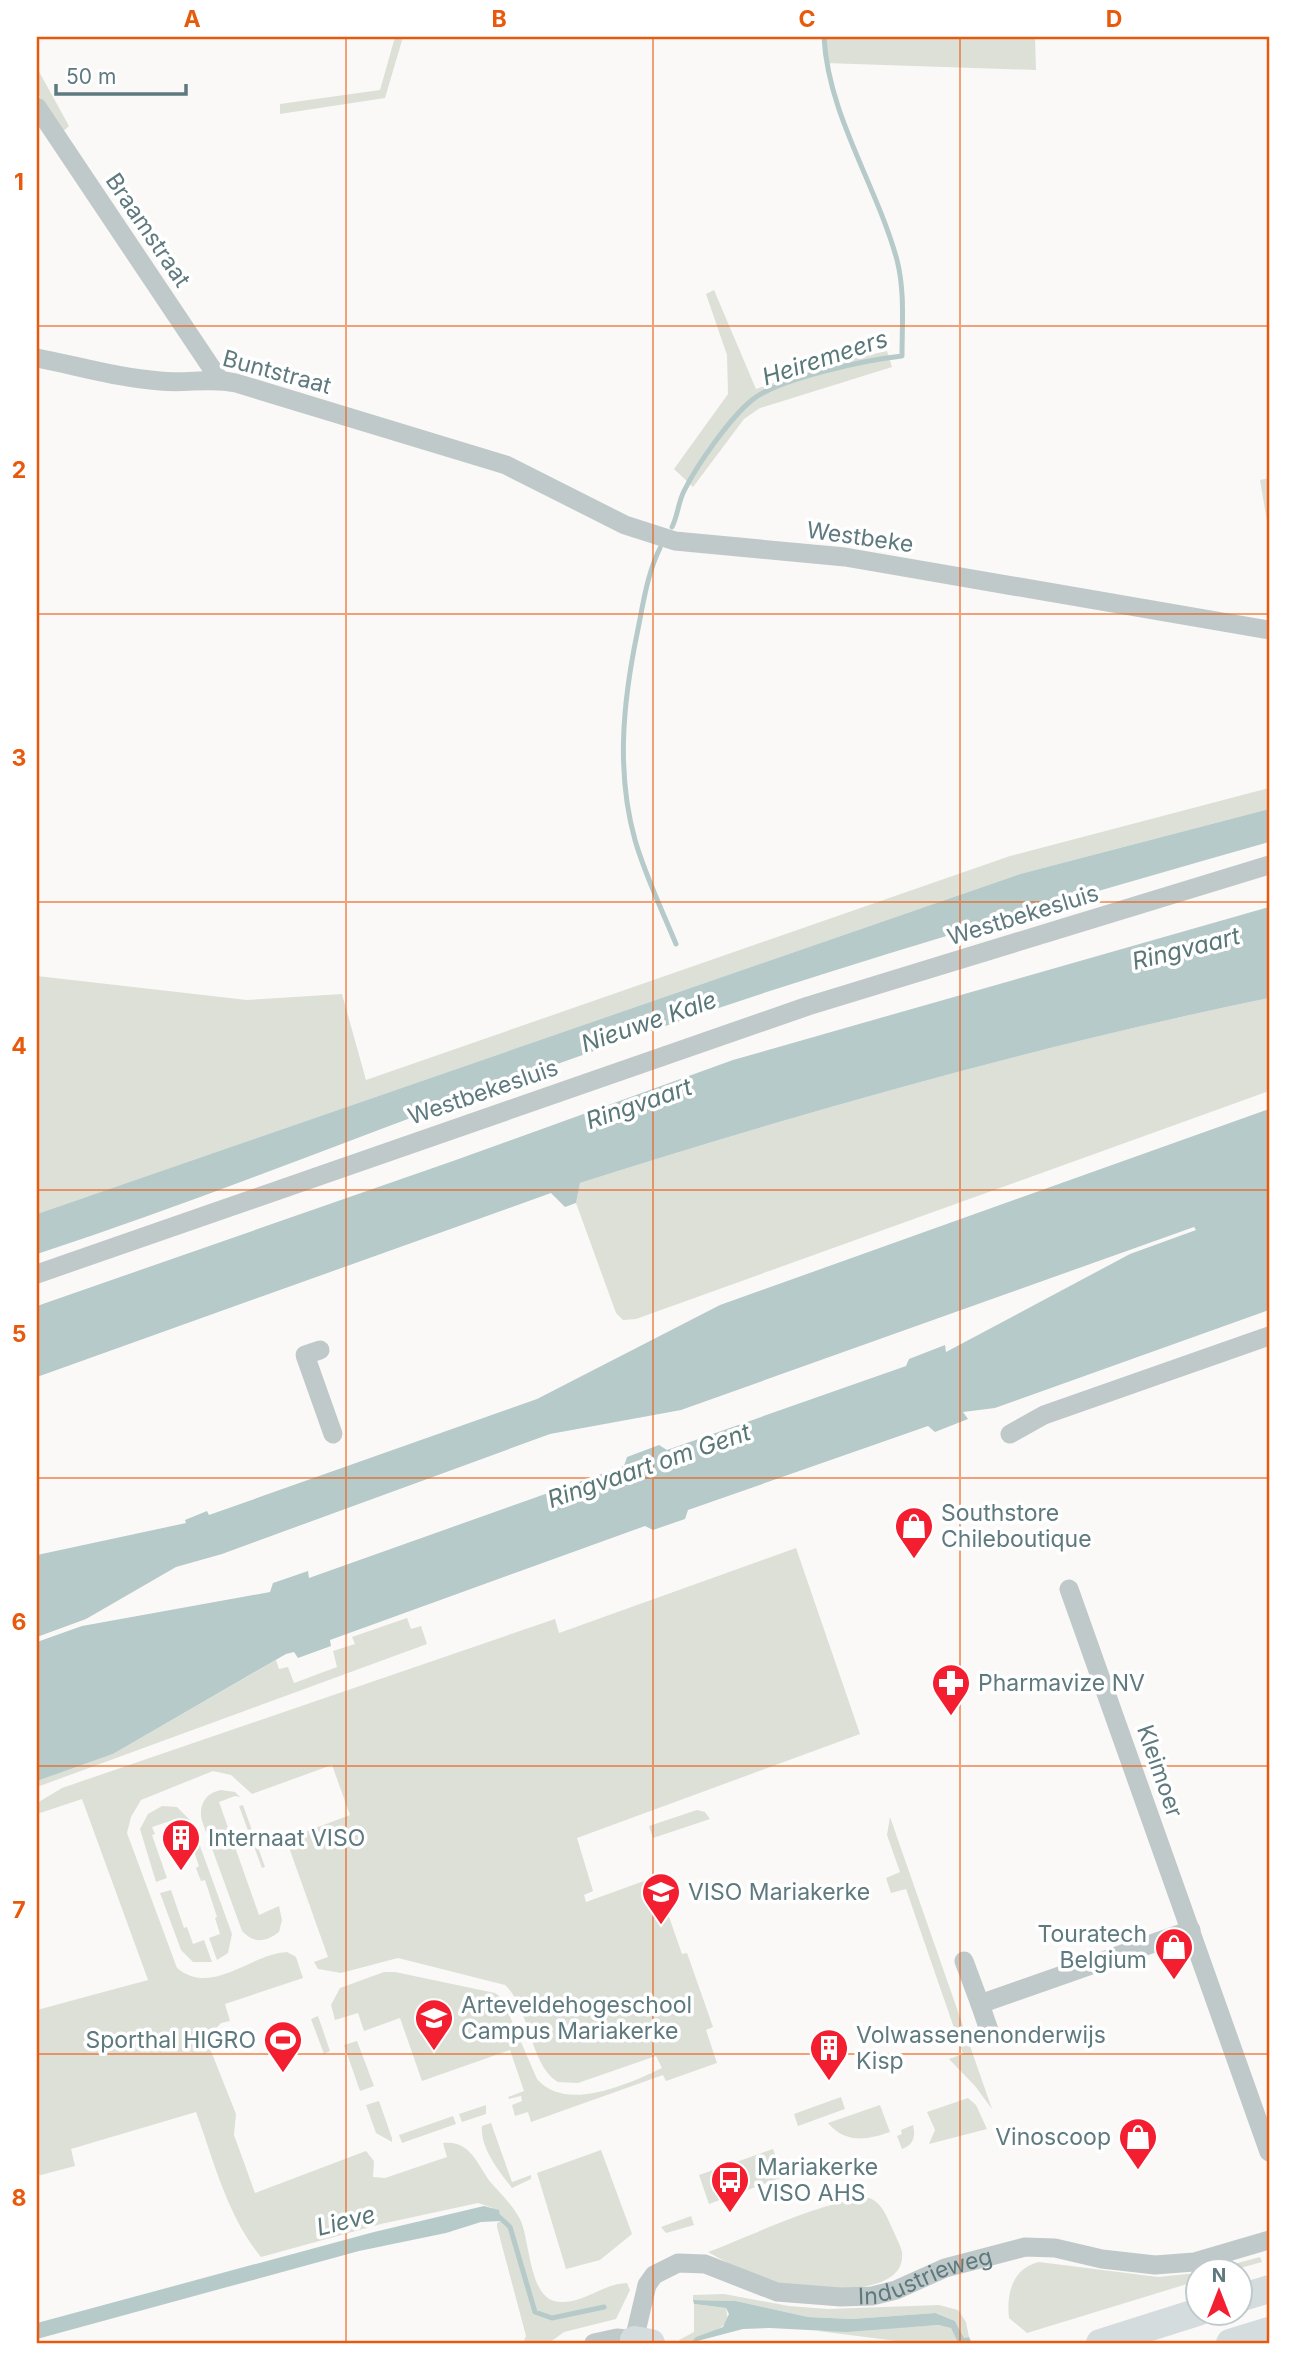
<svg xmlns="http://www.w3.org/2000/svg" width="1306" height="2380" font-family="Inter,sans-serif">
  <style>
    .green { fill: #dce0d6 }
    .water { fill: #b6cac9 }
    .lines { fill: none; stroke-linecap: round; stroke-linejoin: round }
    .stream { stroke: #b6cac9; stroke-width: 5 }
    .minor { stroke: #c0c9ca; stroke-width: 19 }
    .highway { stroke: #d5dcde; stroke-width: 28 }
    .grid { fill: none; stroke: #e8590c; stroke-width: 2; stroke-opacity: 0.55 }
    .labels { text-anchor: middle; stroke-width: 7; stroke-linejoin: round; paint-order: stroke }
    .street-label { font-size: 23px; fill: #5e7a7f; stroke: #fff }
    .poi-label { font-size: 23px; fill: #5e7a7f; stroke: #fff; text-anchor: start }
    .water-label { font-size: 24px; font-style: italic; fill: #587776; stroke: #fff }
    .neatline { fill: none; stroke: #e8590c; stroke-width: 2.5 }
    .grid-label { font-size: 23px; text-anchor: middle; font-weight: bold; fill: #e8590c }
  </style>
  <rect width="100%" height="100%" fill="#faf9f7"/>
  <!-- green -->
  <path class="green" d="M395,37H403L385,98L280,114V104L380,90Z
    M823,37H1035L1036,70L825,63Z
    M37,68L69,126L60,134L37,92Z
    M714,290L756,389L824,365L887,351L892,367L760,408L744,419L693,487L674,469L728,394L727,355L706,294Z
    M1269,478V533L1260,480Z
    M1269,788V809L1020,874L37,1214V976L247,1000L342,994L366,1080L1010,856Z
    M1269,998V1091L636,1319L623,1320L616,1313L576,1203L580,1183C807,1111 1036,1046 1269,998Z
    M796,1548L860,1734L577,1838L593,1891L584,1895L586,1902L655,1877L682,1954L687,1953L713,2027L706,2030L717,2063L666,2081L663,2075L531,2122L528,2112L515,2116L512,2105L522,2101L521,2096L509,2099L508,2097L524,2091L510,2050L422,2081L400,2018L364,2031L358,2013L335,2020L331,2005L340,1988L384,1972H395L495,1993L502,1998L537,2079C566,2113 628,2084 662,2068L656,2056L578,2083L558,2082C530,2066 530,2008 505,1985L398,1958L341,1973L318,1969L314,1962L328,1957L286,1839L350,1815L332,1765L252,1794L231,1775L213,1771L141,1800L131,1817L127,1833L177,1968C212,1997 250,1954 287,1952L296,1957L303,1978L225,2004L230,2021L221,2023L210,2035L209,2046L236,2114L234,2135L255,2193L366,2151L374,2161L373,2177L385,2178L447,2157L443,2143C472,2139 478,2168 493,2185C503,2196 513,2206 520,2219C530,2240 529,2294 554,2301C581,2307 602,2283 627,2283L630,2290L616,2319L564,2332L549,2343H523L526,2336L497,2227V2223L501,2221L493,2208L478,2203L381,2224L261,2257C227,2216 214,2161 196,2112L71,2149L75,2166L37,2176V2010L148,1980L82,1799L37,1814V1803L62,1788L555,1619L559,1633Z
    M407,1618L411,1629L421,1626L427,1644L37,1787V1781L113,1754L276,1660L279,1669L288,1667L294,1683L337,1667L333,1651L355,1644L352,1637Z
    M221,1790L235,1792L240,1797L235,1796L219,1802L259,1915L279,1906L282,1920L279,1932C266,1942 254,1944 242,1931L202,1821C198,1806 205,1793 221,1790Z
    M243,1805L265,1867L262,1868L239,1806Z
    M162,1806L177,1807L191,1821L232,1934L228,1953L217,1960L209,1938L220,1934L215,1918L217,1917L205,1880L201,1881L196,1868L199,1866L185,1824H182L179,1818L152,1827L155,1834L152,1835L167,1878L156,1882L140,1829L148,1814Z
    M697,1810L705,1812L710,1819L653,1838L649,1826Z
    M890,1817L992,2109L975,2086L949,2059L963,2054L906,1889L891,1893L886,1878L900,1872L887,1835Z
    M171,1890L184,1928L187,1927L193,1944L204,1940L212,1962H193L181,1950L160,1893Z
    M318,2016L330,2051L324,2054L311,2019Z
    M357,2041L374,2086L360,2091L344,2045Z
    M841,2097L845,2109L798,2126L794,2114Z
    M968,2098L976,2105L987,2129L929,2144L935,2130L927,2112Z
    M379,2101L392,2138V2142L376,2133L366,2105Z
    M486,2105V2114L462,2122L459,2114Z
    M880,2105L890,2132C867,2140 846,2144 828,2123Z
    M453,2116L456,2124L402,2143L399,2135Z
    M491,2123L512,2182L531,2175V2179L512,2188C499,2171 480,2148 482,2126Z
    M913,2125C916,2137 913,2145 902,2149L897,2136L902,2134L901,2130Z
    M773,2149L783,2177L709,2204L699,2175Z
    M601,2150L632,2234L600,2260L566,2269L537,2173Z
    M870,2198C884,2205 887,2218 894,2232C896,2238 901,2246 902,2252C908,2303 794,2289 766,2280C747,2275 726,2262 708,2252C753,2235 824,2200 870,2198Z
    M691,2216L694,2225L666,2233L661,2227Z
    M1260,2257L1262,2262L1229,2271H1208Z
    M1039,2262L1158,2277L1197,2273V2281L1027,2333L1009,2318C1006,2293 1013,2268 1039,2262Z
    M724,2294L789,2306L828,2309L939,2305L958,2310L966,2322L969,2337L964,2338L955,2321L937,2313L852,2319L808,2317L736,2301L693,2300V2295Z
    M694,2304L726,2308L728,2320C720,2334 700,2331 690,2343H682L679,2340L694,2332Z
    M943,2325L951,2328L958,2343H912L818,2331Z"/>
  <!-- water -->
  <path class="water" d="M1269,809V842C1037,908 804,975 577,1057C396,1121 219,1194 37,1254V1214L1020,874Z
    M1269,907V998C1036,1046 807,1111 580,1183L576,1203L565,1207L551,1193L37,1377V1306L453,1161L733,1060Z
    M1269,1109V1310L995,1408L963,1412L968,1419L935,1432L928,1426L688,1510L685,1519L653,1530L645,1526L330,1640L331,1646L298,1658L294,1652L286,1654L113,1754L37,1781V1642L82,1626L270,1592L273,1583L308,1571L309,1578L624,1466L627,1457L659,1445L667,1450L906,1366L909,1359L945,1345L946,1352L1130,1254L1196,1230L1194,1227L681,1410L550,1434L222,1554L176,1567L86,1619L37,1637V1555L186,1523L185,1520L207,1511L209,1515L537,1399L720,1305Z
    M484,2206L499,2210L501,2221L481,2222L446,2233L359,2251L37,2339V2323L374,2232Z
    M693,2300L736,2301L808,2317L852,2319L936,2313L955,2321L964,2338L969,2337L971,2341L958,2343L951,2328L939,2325L846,2332L770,2328L743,2329L690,2343L696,2337L723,2327L729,2314L726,2308L694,2304Z"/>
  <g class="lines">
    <!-- stream -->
    <path class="stream" d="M672,527C678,515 678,503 684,491C697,465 729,419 752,400C779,378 866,360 902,356C902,325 905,291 897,260C877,186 828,115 824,37
      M660,548C647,574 643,605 637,634C623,702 616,772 635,840C645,875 662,910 676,944
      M497,2215L510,2227L535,2312L552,2318L604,2307"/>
    <!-- minor -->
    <g class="minor">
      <path d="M37,107L219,379"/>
      <path d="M37,358C78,366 119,378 160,381C187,384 210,377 236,383L506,465L625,525L675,541L845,557L1269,630"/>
      <path d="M37,1274L808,1006L1269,865"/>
      <path d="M320,1350L305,1355L333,1434"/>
      <path d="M1010,1434L1044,1415L1269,1336"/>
      <path d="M1069,1589L1269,2152"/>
      <path d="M964,1961L980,2004L1191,1930"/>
      <path d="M980,2004L990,2033"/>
      <path id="s1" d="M594,2343L617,2338L634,2340L647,2285L654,2275L678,2263L705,2264L777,2292L841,2297L872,2296L896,2290L945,2268L1025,2247L1055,2248L1102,2259L1155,2265L1194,2262L1269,2240"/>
    </g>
    <!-- highway -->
    <path class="highway" d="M1240,2298L1269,2289
      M634,2340L651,2343
      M1100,2343L1198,2312
      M1230,2343L1269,2331"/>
  </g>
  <!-- grid -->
  <path class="grid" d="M346,37V2343M653,37V2343M960,37V2343M37,326H1269M37,614H1269M37,902H1269M37,1190H1269M37,1478H1269M37,1766H1269M37,2054H1269"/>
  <!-- icons -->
  <defs>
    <symbol id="shop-pin" viewBox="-11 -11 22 30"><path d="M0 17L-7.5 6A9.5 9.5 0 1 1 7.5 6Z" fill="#f31e2f" stroke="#fff"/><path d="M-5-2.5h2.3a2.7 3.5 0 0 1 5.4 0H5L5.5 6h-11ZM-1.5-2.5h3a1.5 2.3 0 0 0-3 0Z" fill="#fff"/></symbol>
    <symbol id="pharmacy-pin" viewBox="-11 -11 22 30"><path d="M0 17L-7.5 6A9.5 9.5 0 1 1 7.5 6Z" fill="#f31e2f" stroke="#fff"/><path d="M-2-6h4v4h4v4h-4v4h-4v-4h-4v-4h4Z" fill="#fff"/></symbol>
    <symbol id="building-pin" viewBox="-11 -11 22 30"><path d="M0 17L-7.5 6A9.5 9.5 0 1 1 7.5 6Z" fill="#f31e2f" stroke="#fff"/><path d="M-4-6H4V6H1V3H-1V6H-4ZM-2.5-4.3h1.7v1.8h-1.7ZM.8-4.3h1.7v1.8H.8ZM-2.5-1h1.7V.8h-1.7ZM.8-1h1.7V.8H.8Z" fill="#fff"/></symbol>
    <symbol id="school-pin" viewBox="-11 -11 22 30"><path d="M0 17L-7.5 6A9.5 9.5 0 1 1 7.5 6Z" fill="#f31e2f" stroke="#fff"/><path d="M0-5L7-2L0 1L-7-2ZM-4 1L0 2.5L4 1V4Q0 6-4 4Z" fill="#fff"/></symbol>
    <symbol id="university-pin" viewBox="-11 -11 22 30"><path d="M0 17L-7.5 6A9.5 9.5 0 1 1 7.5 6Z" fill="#f31e2f" stroke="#fff"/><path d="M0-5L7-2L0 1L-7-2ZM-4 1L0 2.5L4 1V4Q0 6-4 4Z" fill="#fff"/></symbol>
    <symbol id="stadium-pin" viewBox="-11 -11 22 30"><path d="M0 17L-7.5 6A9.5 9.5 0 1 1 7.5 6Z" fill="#f31e2f" stroke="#fff"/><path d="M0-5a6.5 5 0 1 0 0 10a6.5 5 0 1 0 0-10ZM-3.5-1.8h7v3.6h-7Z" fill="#fff"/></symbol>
    <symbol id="bus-pin" viewBox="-11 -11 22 30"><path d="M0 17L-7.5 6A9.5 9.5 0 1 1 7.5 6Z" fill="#f31e2f" stroke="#fff"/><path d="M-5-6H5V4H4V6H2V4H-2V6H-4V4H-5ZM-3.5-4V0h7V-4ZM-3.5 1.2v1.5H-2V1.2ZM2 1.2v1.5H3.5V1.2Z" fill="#fff"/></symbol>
  </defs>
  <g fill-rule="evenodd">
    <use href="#shop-pin" x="892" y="1504" width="44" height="60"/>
    <use href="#pharmacy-pin" x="929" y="1661" width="44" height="60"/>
    <use href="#building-pin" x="159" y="1816" width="44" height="60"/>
    <use href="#school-pin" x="639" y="1870" width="44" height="60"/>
    <use href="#shop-pin" x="1152" y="1925" width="44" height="60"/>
    <use href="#university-pin" x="412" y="1996" width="44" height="60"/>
    <use href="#stadium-pin" x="261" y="2018" width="44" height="60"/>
    <use href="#building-pin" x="807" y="2026" width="44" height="60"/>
    <use href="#shop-pin" x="1116" y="2115" width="44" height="60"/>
    <use href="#bus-pin" x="708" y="2158" width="44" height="60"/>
  </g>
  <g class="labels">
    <!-- street labels -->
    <g class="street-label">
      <text transform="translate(148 230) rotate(56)" y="8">Braamstraat</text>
      <text transform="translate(277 372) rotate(15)" y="8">Buntstraat</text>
      <text transform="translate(860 537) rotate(8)" y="8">Westbeke</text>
      <text transform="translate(1023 915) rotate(-17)" y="8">Westbekesluis</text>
      <text transform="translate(483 1092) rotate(-19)" y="8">Westbekesluis</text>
      <text transform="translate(1160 1771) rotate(71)" y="8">Kleimoer</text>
      <text dy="8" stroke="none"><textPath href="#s1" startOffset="392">Industrieweg</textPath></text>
    </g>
    <!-- poi labels -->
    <g class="poi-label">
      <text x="941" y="1521">Southstore<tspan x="941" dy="26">Chileboutique</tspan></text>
      <text x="978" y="1691">Pharmavize NV</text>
      <text x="208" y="1846">Internaat VISO</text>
      <text x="688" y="1900">VISO Mariakerke</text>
      <text x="1147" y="1942" text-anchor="end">Touratech<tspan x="1147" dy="26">Belgium</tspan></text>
      <text x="461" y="2013">Arteveldehogeschool<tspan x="461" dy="26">Campus Mariakerke</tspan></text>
      <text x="856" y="2043">Volwassenenonderwijs<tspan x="856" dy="26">Kisp</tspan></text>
      <text x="256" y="2048" text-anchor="end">Sporthal HIGRO</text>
      <text x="1111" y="2145" text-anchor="end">Vinoscoop</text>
      <text x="757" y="2175">Mariakerke<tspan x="757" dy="26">VISO AHS</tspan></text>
    </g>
    <!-- water labels -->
    <g class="water-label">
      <text transform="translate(825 358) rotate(-18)" y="8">Heiremeers</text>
      <text transform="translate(1186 949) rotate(-14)" y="8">Ringvaart</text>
      <text transform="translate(649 1022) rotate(-19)" y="8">Nieuwe Kale</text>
      <text transform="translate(639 1104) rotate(-19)" y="8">Ringvaart</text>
      <text transform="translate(649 1466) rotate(-19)" y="8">Ringvaart om Gent</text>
      <text transform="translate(346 2221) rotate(-14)" y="8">Lieve</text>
    </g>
  </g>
  <!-- border -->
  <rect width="1306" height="2380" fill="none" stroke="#ffffff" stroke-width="77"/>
  <!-- north arrow -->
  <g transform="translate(1219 2292)"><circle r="33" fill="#ffffff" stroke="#bfcacc" stroke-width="2"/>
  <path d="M0-5L12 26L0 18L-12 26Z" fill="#f31e2f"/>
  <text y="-10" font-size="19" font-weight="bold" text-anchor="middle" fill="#5e7a7f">N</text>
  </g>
  <!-- scale -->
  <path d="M56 84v10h130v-10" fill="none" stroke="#5e7a7f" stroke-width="3.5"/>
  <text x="66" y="84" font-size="21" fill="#5e7a7f" stroke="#ffffff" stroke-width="5" paint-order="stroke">50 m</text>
  <rect x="38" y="38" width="1230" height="2304" class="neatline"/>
  <g class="grid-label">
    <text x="192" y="27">A</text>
    <text x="499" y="27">B</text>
    <text x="807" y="27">C</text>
    <text x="1114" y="27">D</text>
    <text x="19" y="190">1</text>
    <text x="19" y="478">2</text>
    <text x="19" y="766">3</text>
    <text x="19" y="1054">4</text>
    <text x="19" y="1342">5</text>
    <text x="19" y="1630">6</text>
    <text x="19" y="1918">7</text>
    <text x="19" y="2206">8</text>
  </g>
</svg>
